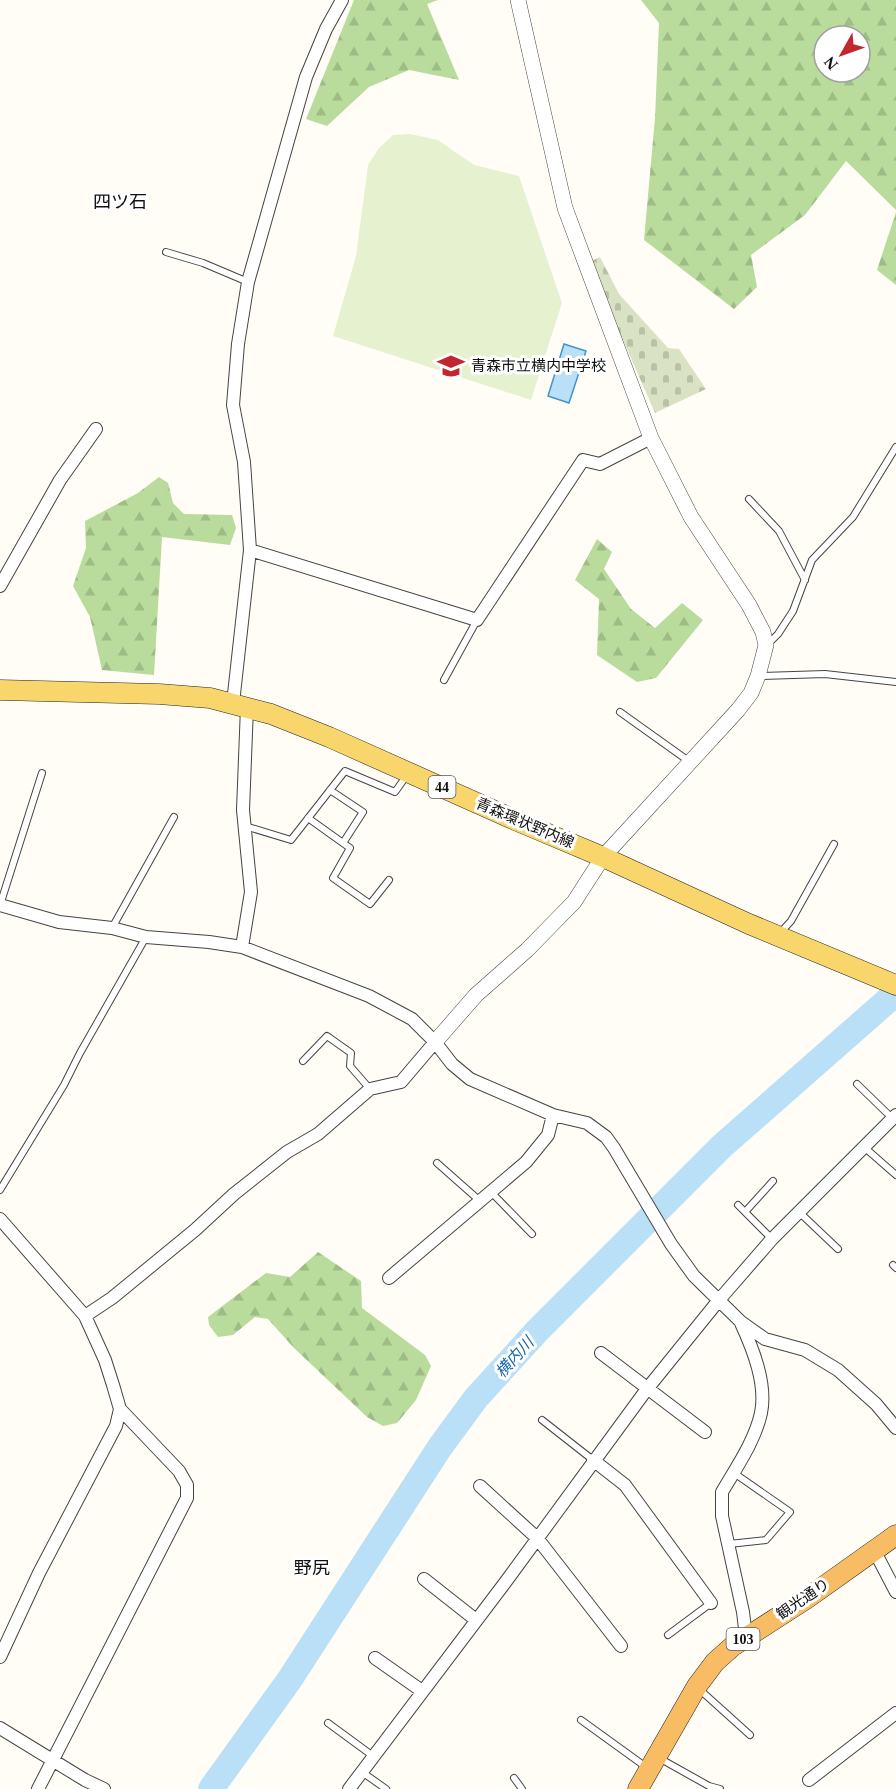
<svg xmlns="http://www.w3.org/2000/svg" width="896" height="1789" font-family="'Times New Roman','Noto Sans JP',serif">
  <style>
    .forest { fill: url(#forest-firs); fill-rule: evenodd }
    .cemetery { fill: url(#cemetery-stones) }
    .pitch { fill: #e6f2cf }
    .water { fill: #b9e0f7; stroke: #3f96cf; stroke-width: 1.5 }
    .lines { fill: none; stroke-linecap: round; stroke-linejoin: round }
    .river { stroke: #b9e0f7; stroke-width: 26 }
    .service-casing { stroke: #444; stroke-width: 8 }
    .minor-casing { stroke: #444; stroke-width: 14 }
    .tertiary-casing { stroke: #444; stroke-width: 16 }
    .primary-casing { stroke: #222; stroke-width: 21 }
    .trunk-casing { stroke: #222; stroke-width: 21 }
    .service { stroke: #fff; stroke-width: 6 }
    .minor { stroke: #fff; stroke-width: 12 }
    .tertiary { stroke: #fff; stroke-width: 15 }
    .primary { stroke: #f9d66b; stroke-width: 20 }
    .trunk { stroke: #f7bc64; stroke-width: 20 }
    .labels { text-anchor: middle; stroke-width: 6; stroke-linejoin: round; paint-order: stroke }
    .shield { fill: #fff; stroke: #585858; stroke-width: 1.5 }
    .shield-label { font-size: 14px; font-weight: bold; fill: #111 }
    .poi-label { font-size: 15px; fill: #111; stroke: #fff; text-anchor: start }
    .street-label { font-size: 15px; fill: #111; stroke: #fff }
    .water-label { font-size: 16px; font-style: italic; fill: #1768a6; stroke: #fff }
    .quarter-label { font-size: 18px; fill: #111; stroke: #fff }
  </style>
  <defs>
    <pattern id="forest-firs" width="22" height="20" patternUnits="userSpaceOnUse" patternTransform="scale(1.5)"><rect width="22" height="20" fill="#b9dc9c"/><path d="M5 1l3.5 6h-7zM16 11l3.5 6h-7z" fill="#9ebc85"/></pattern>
    <pattern id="cemetery-stones" width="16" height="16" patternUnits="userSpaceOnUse" patternTransform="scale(1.5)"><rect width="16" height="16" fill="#d9e3c4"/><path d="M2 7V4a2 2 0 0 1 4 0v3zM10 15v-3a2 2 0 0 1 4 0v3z" fill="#b9c2a7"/></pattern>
  </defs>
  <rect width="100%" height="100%" fill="#fffdf5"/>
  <!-- forest -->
  <path class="forest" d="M354,0H438L427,4L459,80L409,70L369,87L327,126L306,119Z
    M641,0H896V210L846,161L805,215L751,255L757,287L734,309L644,240L655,118L659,23ZM824,36H860V72H824Z
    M896,212V285L877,270Z
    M159,477L168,483L173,503L184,514L232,515L236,528L230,545L162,537L154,675L102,670L90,617L73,586L86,548L85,521L138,493Z
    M597,539L612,552L604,569L631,609L655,628L682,603L703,620L656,678L637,682L597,655L599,599L575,580Z
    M318,1252L361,1281L362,1308L425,1355L431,1366L416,1400L397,1423L383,1426L367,1417L294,1348L268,1319L255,1317L233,1335L218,1337L209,1325L208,1317L266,1273L290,1277Z"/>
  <!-- cemetery -->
  <path class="cemetery" d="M600,257L619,294L668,348L679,349L706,389L655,413L589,262Z"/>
  <!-- pitch -->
  <path class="pitch" d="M410,134L438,140L474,165L519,176L562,303L531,400L333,336L356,256L368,165L379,148L393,135Z"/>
  <!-- water -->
  <path class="water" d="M564,344L586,351L569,403L548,396Z"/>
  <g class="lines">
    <!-- river -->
    <path class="river" d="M211,1789L290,1679L440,1447L476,1398L538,1330L722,1146L896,993"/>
    <defs>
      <path id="service" d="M166,252L203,263L248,282
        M749,499L779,531L805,580
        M767,645L778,634L793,611L812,560L853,517L896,447
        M759,676L825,674L896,682
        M444,680L477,620
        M620,712L690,762
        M330,790L363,812L343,843
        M308,818L350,848L333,878L370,904L389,880
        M245,826L291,840L345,771L395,792L407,775
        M0,905L42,773
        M112,928L174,817
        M780,933L791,921L834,844
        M303,1061L327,1036L351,1053L350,1066L370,1089
        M857,1084L892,1118
        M864,1147L896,1175
        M437,1163L480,1201
        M0,1190L64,1085L80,1053L146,937
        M491,1192L532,1234
        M738,1205L772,1239
        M745,1212L773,1181
        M799,1212L838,1249
        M893,1265L896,1268
        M542,1420L593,1460
        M729,1544L766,1540L790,1512L734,1473
        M668,1635L711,1603
        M699,1689L750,1735
        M581,1720L646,1767
        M328,1723L373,1756
        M659,1758L709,1786L720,1789
        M362,1772L386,1789
        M514,1778L522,1789"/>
      <path id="minor" d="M250,550L477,620L583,460L600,464L651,438
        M0,586L60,480L96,429
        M233,703L250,550L244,462L233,405L238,344L248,282L306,77L326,29L342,0
        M0,905L59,922L112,928L146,937L209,942L242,947L369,996L412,1019L435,1042L452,1064L470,1079L553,1115L587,1123L606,1137L614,1148L671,1244L694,1276L741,1322L765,1339L805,1350L838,1370L876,1404L896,1428
        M242,947L251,892L243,810L247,707
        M0,1219L85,1316L105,1360L113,1385L120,1409L116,1426L39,1573L0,1657
        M389,1278L526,1162L548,1135L553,1115
        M85,1316L112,1298L195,1230L234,1194L287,1152L318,1134L370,1089L401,1082L435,1042
        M741,1323C753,1349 767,1384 761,1413C755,1441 736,1468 722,1492V1516L743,1612L746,1637
        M601,1353L705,1432
        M593,1460L625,1485L711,1603
        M480,1486L537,1538L621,1646
        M874,1550L896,1592
        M424,1579L476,1620
        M375,1658L422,1691
        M0,1728L85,1780L104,1789
        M809,1780L896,1713
        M38,1789L187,1498V1485L179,1471L120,1409
        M349,1789L507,1580L647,1389L719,1300L772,1239L896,1115"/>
      <path id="tertiary" d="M435,1042L476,995L527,950L574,902L603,857L738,710L751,693L758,676L766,645L763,632L749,605L691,517L651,438L565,208L518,0"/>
      <path id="primary" d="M0,690L159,694L210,698L271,714L329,737L515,820L603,857L749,924L896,985"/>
      <path id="trunk" d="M638,1789L697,1686L715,1662L733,1646L806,1599L896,1535"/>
    </defs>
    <!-- service casing -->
    <use href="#service" class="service-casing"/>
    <!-- minor casing -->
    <use href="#minor" class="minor-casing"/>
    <!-- tertiary casing -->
    <use href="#tertiary" class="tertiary-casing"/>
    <!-- primary casing -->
    <use href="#primary" class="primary-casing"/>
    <!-- trunk casing -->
    <use href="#trunk" class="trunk-casing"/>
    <!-- service -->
    <use href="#service" class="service"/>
    <!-- minor -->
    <use href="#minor" class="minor"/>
    <!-- tertiary -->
    <use href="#tertiary" class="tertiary"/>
    <!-- primary -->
    <use href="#primary" class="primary"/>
    <!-- trunk -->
    <use href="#trunk" class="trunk"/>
  </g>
  <!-- icons -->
  <defs>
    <symbol id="school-bare" viewBox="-9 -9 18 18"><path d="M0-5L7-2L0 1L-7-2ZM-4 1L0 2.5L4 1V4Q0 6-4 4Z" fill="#c4262e" stroke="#fff" stroke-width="2.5" paint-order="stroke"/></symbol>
  </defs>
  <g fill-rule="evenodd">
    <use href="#school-bare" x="432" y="347" width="38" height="38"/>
  </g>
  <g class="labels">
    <!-- shield labels -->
    <g class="shield">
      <rect x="428.5" y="776" width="27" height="22" rx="4.5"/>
      <rect x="726.5" y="1628" width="33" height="22" rx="4.5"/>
    </g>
    <g class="shield-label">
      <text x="442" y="792">44</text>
      <text x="743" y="1644">103</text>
    </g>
    <!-- poi labels -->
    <g class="poi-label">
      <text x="471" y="371">青森市立横内中学校</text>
    </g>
    <!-- street labels -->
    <g class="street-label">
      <text transform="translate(525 823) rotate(23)" y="5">青森環状野内線</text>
      <text transform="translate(803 1599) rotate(-34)" y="5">観光通り</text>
    </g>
    <!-- water labels -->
    <g class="water-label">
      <text transform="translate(514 1357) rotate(-48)" y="6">横内川</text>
    </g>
    <!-- quarter labels -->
    <g class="quarter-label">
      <text x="120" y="208">四ツ石</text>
      <text x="312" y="1574">野尻</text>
    </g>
  </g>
  <!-- north arrow -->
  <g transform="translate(842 54) rotate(230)"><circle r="28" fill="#ffffff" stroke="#a0a0a0" stroke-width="1.5"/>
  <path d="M0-4.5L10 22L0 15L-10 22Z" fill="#c4262e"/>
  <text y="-9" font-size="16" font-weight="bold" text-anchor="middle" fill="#111111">N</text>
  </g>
</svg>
